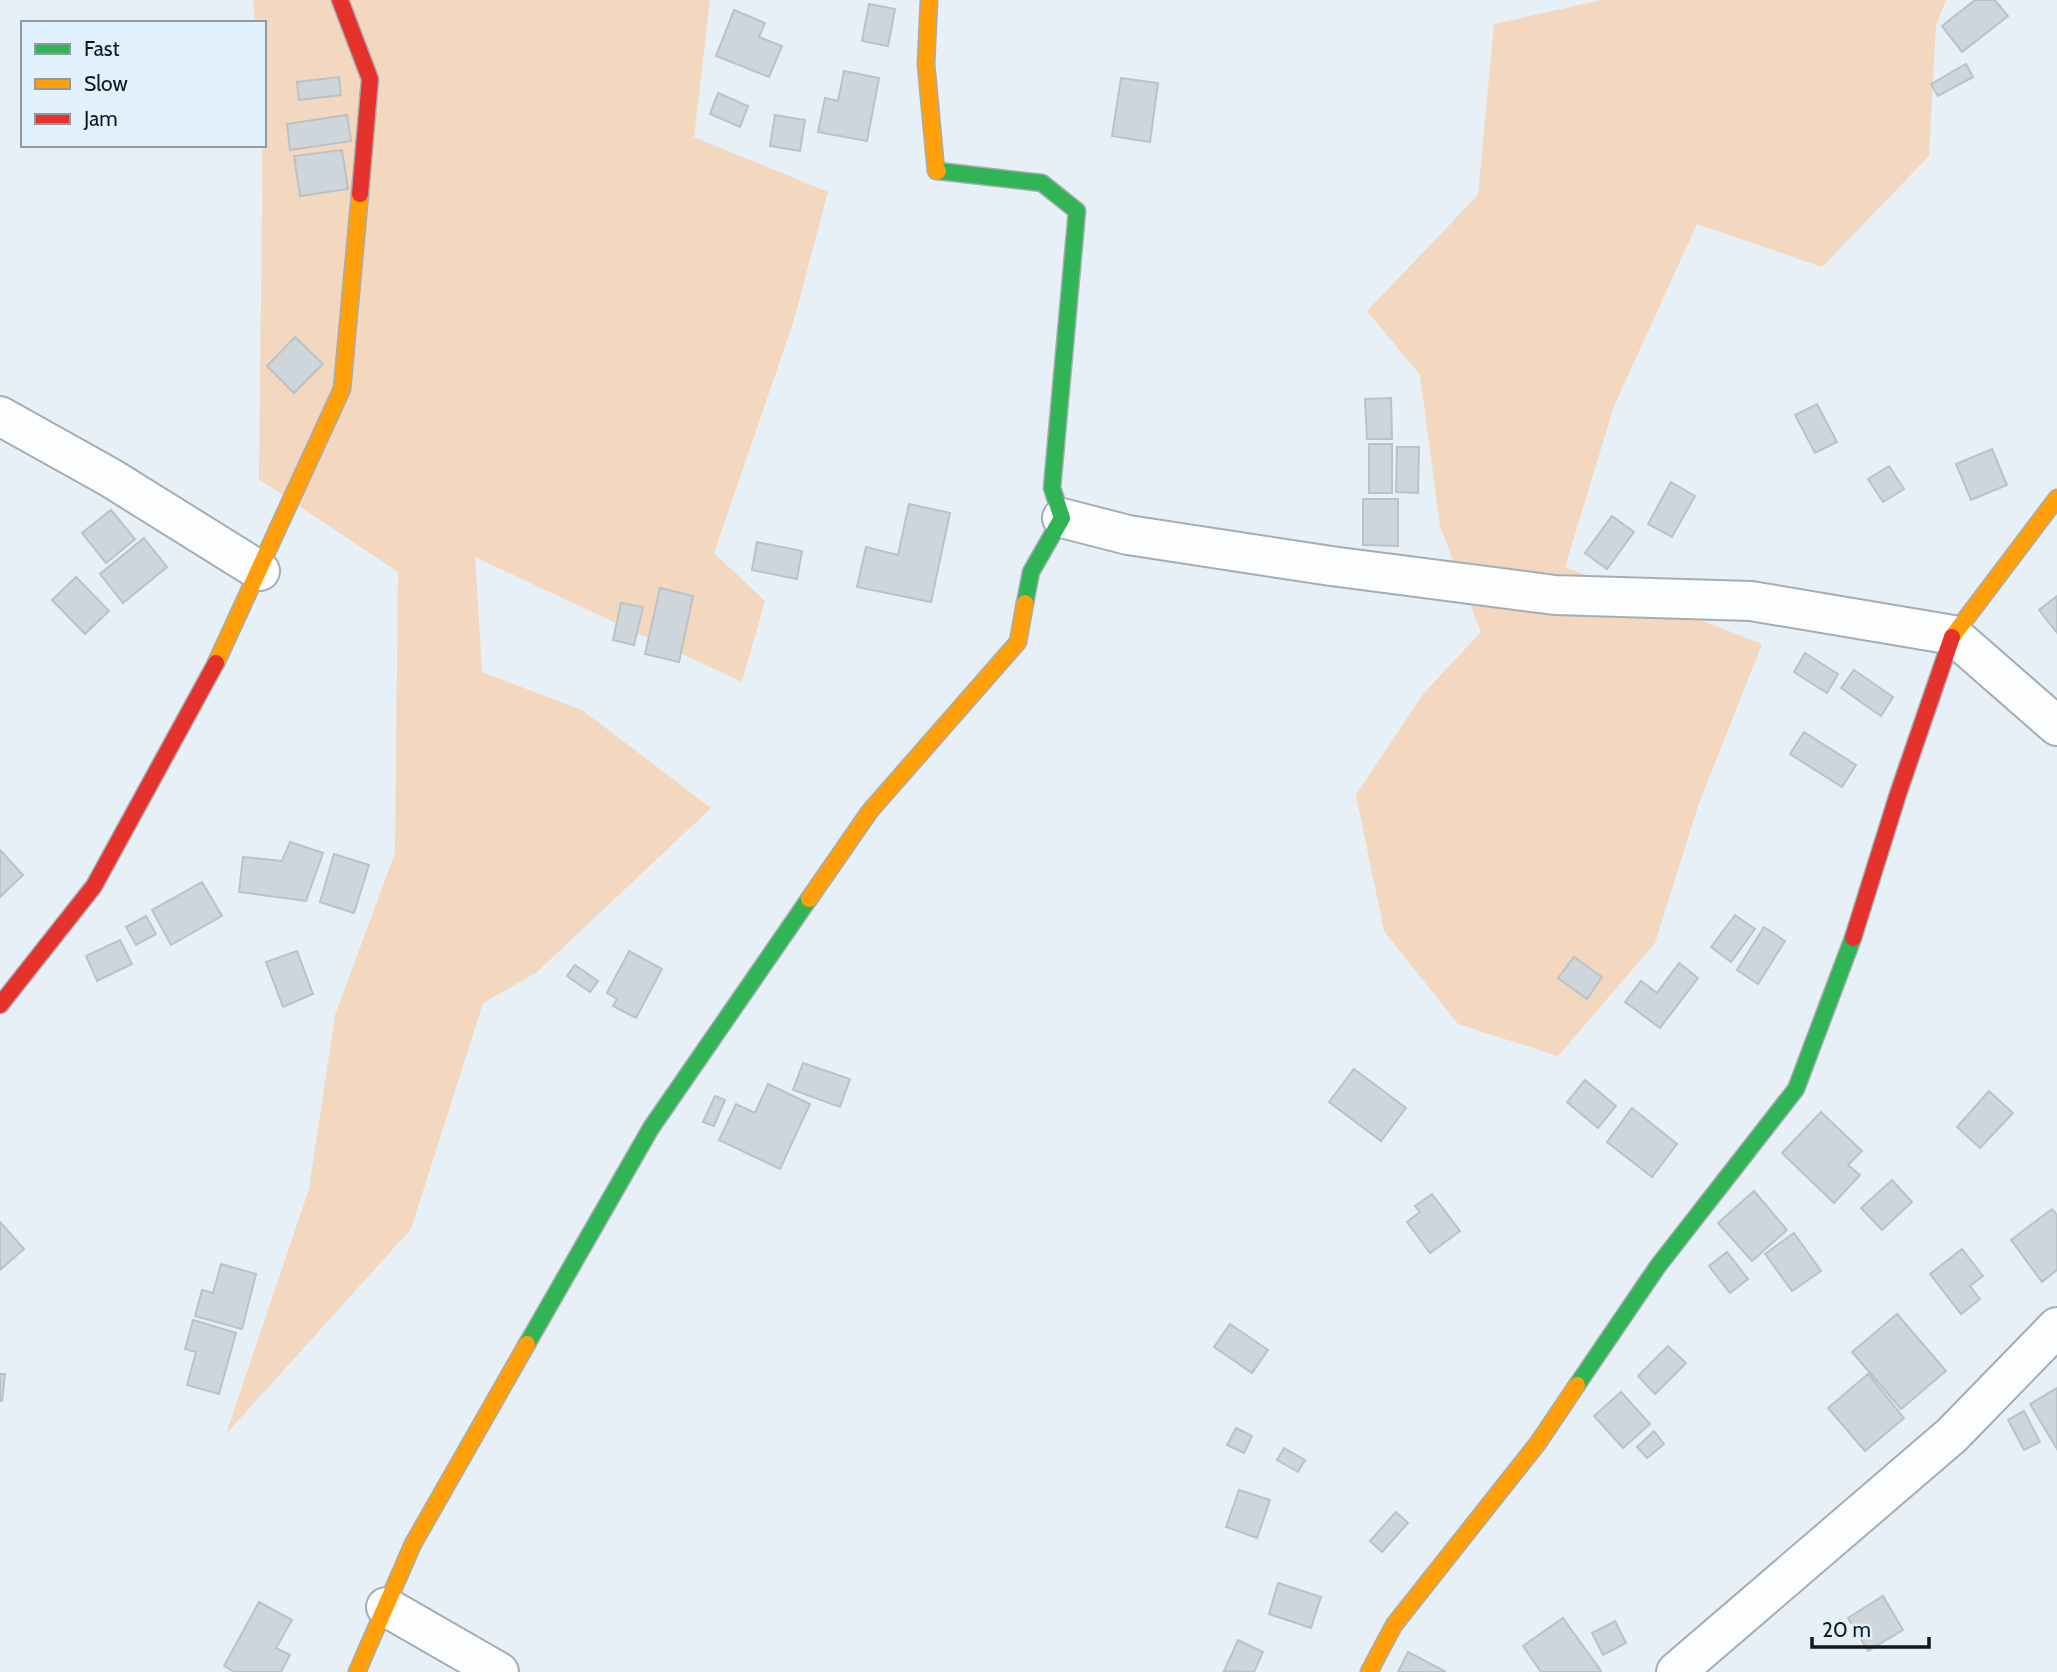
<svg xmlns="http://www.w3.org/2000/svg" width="2057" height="1672" font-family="Cabin,sans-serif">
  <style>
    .green { fill: #f3d7be }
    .building { fill: #cfd6db; stroke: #bac2c7; stroke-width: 2 }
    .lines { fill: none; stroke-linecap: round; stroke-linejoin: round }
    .street-casing { stroke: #a6adb2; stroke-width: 42 }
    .fast-casing { stroke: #a6adb2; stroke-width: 19 }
    .slow-casing { stroke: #a6adb2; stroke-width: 19 }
    .jam-casing { stroke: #a6adb2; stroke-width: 19 }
    .street { stroke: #fbfdfe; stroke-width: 38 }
    .fast { stroke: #30b455; stroke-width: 16 }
    .slow { stroke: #ff9f0a; stroke-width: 16 }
    .jam { stroke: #e5322d; stroke-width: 16 }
  </style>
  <rect width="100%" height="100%" fill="#e7f0f7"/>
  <!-- green -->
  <path class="green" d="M253,0H710L694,137L828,192L793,323L714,553L765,601L742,682L475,557L482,672L582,710L711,808L537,972L483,1003L411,1229L226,1434L309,1189L335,1015L395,853L398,572L259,479L264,23H255Z
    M1602,0H1946L1936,25L1929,156L1822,267L1697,224L1614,406L1565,567L1762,644L1698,806L1655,943L1558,1056L1458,1024L1384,931L1356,795L1424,693L1481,632L1440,526L1420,375L1367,311L1478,195L1494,24Z"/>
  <!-- building -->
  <path class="building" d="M1975,0H1995L2008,16L1962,52L1942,26Z
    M869,4L895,9L888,46L862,41Z
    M734,10L765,23L759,37L782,46L769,77L716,56Z
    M1966,64L1973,77L1938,96L1931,84Z
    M844,71L879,78L867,141L818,132L825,98L838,101Z
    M339,77L341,95L299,100L297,82Z
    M1121,78L1158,83L1150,142L1112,136Z
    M718,93L748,106L740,127L710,114Z
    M347,115L351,141L290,150L287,124Z
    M775,115L805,120L800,151L770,146Z
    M342,150L348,189L300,196L294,156Z
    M295,337L323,364L294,393L267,366Z
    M1391,398L1392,439H1367L1365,399Z
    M1817,404L1837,442L1815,453L1795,415Z
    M1369,444H1392V493H1369Z
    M1397,447H1419L1418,493L1396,492Z
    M1992,449L2007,485L1971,500L1956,464Z
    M1889,466L1904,489L1883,502L1868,479Z
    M1671,482L1695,496L1672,537L1648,524Z
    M1363,499H1398V546L1363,545Z
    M909,504L950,513L931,602L857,587L866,547L898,555Z
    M111,510L135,539L106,563L82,533Z
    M1612,516L1634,532L1607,569L1585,553Z
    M144,538L167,567L123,603L100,574Z
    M757,542L802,551L797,579L752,570Z
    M76,577L109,611L85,634L52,600Z
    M660,588L693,596L679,662L645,654Z
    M2057,596V633L2039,610Z
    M621,603L643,607L634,645L613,640Z
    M1805,653L1838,674L1827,693L1794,672Z
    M1854,670L1893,697L1881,716L1841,688Z
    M1804,732L1856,765L1842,787L1790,754Z
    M290,842L323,853L306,901L239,892L243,857L282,861Z
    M0,850L23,875L0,897Z
    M334,854L369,865L354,913L320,902Z
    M202,882L222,916L171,945L152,910Z
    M1735,915L1755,929L1731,962L1711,947Z
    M146,916L156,934L136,945L126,927Z
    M1764,927L1785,941L1758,984L1737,970Z
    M120,940L132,964L97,981L86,956Z
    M297,951L313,994L283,1007L266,962Z
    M629,951L662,969L636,1018L613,1006L617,999L607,993Z
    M1574,957L1602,977L1587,999L1558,978Z
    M1679,963L1698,978L1660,1028L1625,1002L1641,981L1657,993Z
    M575,965L598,981L590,992L567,976Z
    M803,1063L850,1079L840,1107L793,1090Z
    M1354,1069L1406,1108L1381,1141L1329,1102Z
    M1585,1080L1616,1106L1598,1128L1567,1102Z
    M768,1084L810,1104L780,1169L719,1140L736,1104L755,1113Z
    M1989,1091L2013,1113L1980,1148L1957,1127Z
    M715,1096L725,1100L714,1126L703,1122Z
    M1632,1108L1677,1144L1652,1177L1607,1142Z
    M1821,1112L1862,1151L1848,1165L1860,1175L1834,1203L1782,1153Z
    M1892,1180L1912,1202L1882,1230L1861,1208Z
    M1754,1191L1787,1230L1752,1261L1718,1223Z
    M1432,1194L1460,1231L1430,1253L1407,1222L1420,1212L1415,1206Z
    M2052,1209L2057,1215V1270L2042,1282L2011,1240Z
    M0,1222L24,1249L0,1270Z
    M1794,1233L1821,1271L1792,1291L1765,1254Z
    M1962,1249L1983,1276L1970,1286L1980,1299L1961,1314L1930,1274Z
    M1727,1252L1748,1279L1730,1293L1709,1266Z
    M221,1264L256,1274L242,1329L195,1316L202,1290L213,1293Z
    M1897,1314L1946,1371L1901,1409L1852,1352Z
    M193,1320L236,1333L219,1394L187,1385L196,1352L185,1349Z
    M1230,1324L1268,1350L1252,1373L1214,1347Z
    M1668,1346L1686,1363L1655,1394L1638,1376Z
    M0,1374H5L2,1401H0Z
    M1868,1374L1904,1418L1865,1451L1828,1408Z
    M2057,1388V1449L2030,1404Z
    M1621,1392L1650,1424L1623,1448L1594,1416Z
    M2024,1411L2040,1442L2024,1450L2008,1420Z
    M1236,1428L1252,1436L1244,1453L1227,1445Z
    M1654,1431L1664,1444L1647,1458L1637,1447Z
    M1284,1448L1305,1460L1298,1472L1277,1460Z
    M1239,1490L1270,1500L1257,1538L1226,1527Z
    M1396,1512L1408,1523L1382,1552L1370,1541Z
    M1278,1583L1321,1597L1311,1628L1269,1614Z
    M1883,1596L1903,1630L1868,1651L1848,1618Z
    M259,1602L292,1620L276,1648L290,1655L281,1672H234L224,1666Z
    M1563,1618L1601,1671L1599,1672H1541L1523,1646Z
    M1615,1621L1626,1643L1603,1655L1592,1633Z
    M1238,1640L1263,1652L1254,1672L1224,1671Z
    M1408,1652L1446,1672H1398Z"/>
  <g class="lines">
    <defs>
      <path id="street" d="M0,416L111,478L260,571
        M1062,518L1128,535L1331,566L1555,595L1751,601L1953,635L2057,726
        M386,1607L499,1672
        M1676,1672L1952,1435L2057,1327"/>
      <path id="fast" d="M938,171L1042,183L1077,211L1052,488L1062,518L1031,572L1025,603
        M527,1344L651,1128L809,899
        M1577,1385L1658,1266L1796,1089L1853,938"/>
      <path id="slow" d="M929,0L926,64L936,171H938
        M1952,637L2057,498
        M216,663L342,389L360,194
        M809,899L870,811L1018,642L1025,603
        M357,1672L413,1544L527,1344
        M1369,1672L1394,1625L1538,1443L1577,1385"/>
      <path id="jam" d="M340,0L370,79L360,194
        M1853,938L1898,794L1952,637
        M0,1005L94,886L216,663"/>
    </defs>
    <!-- street casing -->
    <use href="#street" class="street-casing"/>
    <!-- fast casing -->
    <use href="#fast" class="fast-casing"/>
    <!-- slow casing -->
    <use href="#slow" class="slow-casing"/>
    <!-- jam casing -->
    <use href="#jam" class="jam-casing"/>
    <!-- street -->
    <use href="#street" class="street"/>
    <!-- fast -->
    <use href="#fast" class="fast"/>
    <!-- slow -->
    <use href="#slow" class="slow"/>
    <!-- jam -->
    <use href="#jam" class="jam"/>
  </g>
  <!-- legend -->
  <rect x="21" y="21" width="245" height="126" fill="#e1f1fd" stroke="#8e9aa3" stroke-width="2"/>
  <rect x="35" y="44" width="35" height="10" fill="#30b455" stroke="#8e9aa3" stroke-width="2"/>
  <text x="84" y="56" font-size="21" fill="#11171b">Fast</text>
  <rect x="35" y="79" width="35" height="10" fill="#ff9f0a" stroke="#8e9aa3" stroke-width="2"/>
  <text x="84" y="91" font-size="21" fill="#11171b">Slow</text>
  <rect x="35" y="114" width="35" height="10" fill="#e5322d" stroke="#8e9aa3" stroke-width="2"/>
  <text x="84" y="126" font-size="21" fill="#11171b">Jam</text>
  <!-- scale -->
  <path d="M1812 1637v10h117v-10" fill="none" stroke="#11171b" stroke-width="3.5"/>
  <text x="1822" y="1637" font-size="21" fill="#11171b" stroke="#e1f1fd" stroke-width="5" paint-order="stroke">20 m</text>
</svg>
